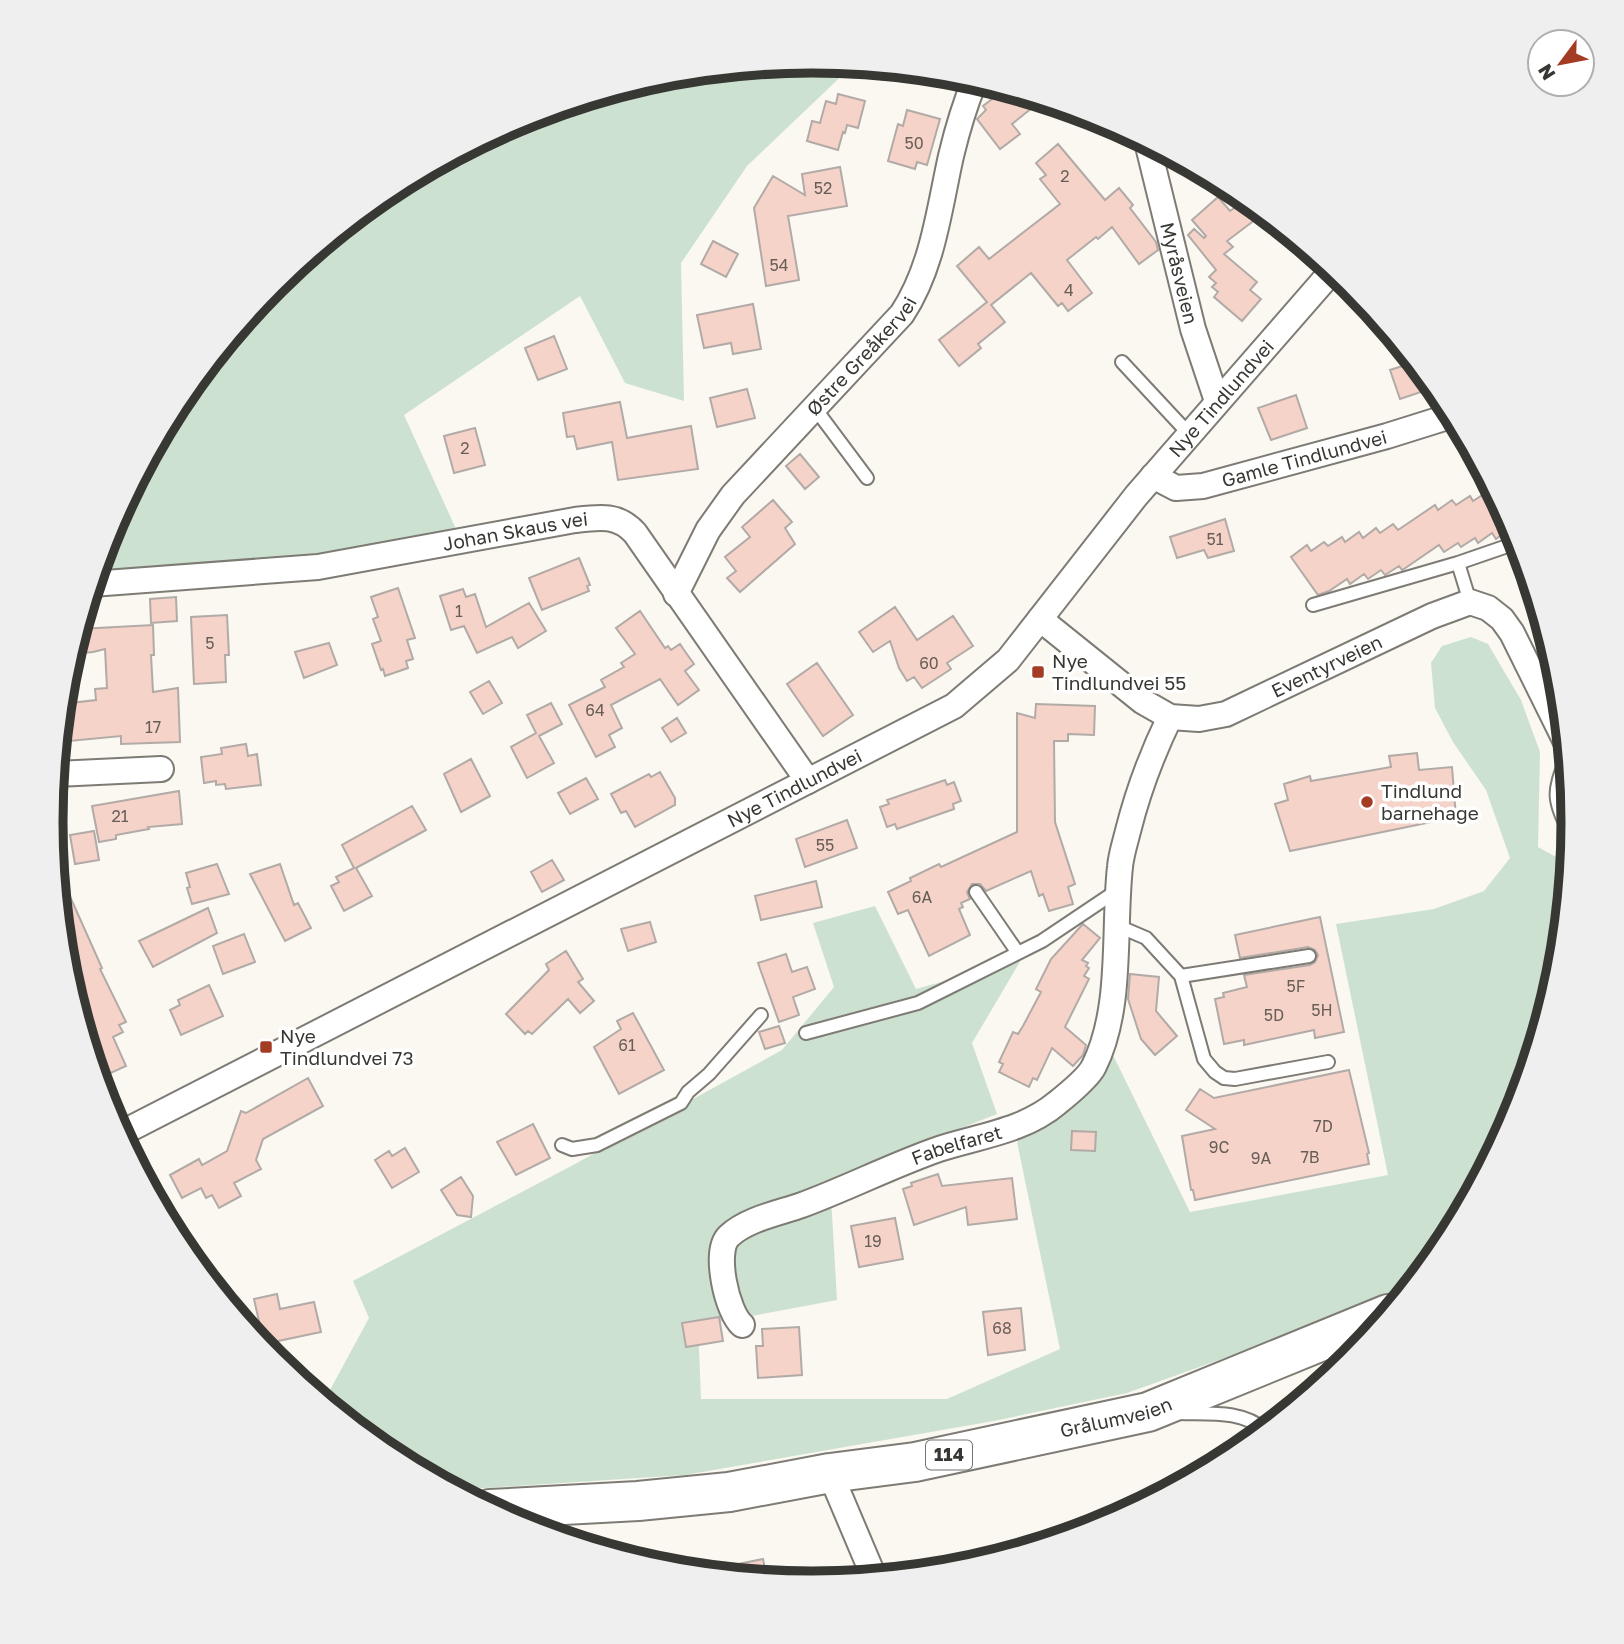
<svg xmlns="http://www.w3.org/2000/svg" width="1624" height="1644" font-family="'Golos Text',sans-serif">
  <style>
    .green { fill: #cde1d1 }
    .building { fill: #f6d3c8; stroke: #b2aaa7; stroke-width: 2 }
    .lines { fill: none; stroke-linecap: round; stroke-linejoin: round }
    .service-casing { stroke: #7d7b74; stroke-width: 16 }
    .minor-casing { stroke: #7d7b74; stroke-width: 28 }
    .primary-casing { stroke: #7d7b74; stroke-width: 42 }
    .service { stroke: #fff; stroke-width: 12 }
    .minor { stroke: #fff; stroke-width: 24 }
    .primary { stroke: #fff; stroke-width: 38 }
    .poi-dot { fill: #a43b23; stroke: #fff; stroke-width: 2.5 }
    .labels { text-anchor: middle; stroke-width: 7; stroke-linejoin: round; paint-order: stroke }
    .number-label { font-size: 16px; fill: #675e58 }
    .shield { fill: #fff; stroke: #737370; stroke-width: 2 }
    .shield-label { font-size: 18px; font-weight: bold; fill: #373733 }
    .street-label { font-size: 19px; fill: #373733; stroke: #fff }
    .poi-label { font-size: 19px; fill: #373733; stroke: #fff; text-anchor: start }
    .rim { fill: none; stroke: #373733; stroke-width: 9 }
  </style>
  <rect width="100%" height="100%" fill="#faf8f0"/>
  <!-- green -->
  <path class="green" d="M812,61L853,65L747,166L681,263L684,401L625,383L580,296L404,415L462,542L92,584L109,530L179,399L274,283L389,189L521,119L664,75Z
    M1471,637L1488,644L1521,700L1540,752L1538,847L1569,864L1559,971L1515,1114L1445,1245L1411,1287L1322,1323L1127,1393L994,1421L685,1475L454,1490L389,1455L328,1404L330,1390L369,1318L353,1281L575,1164L782,1050L834,987L813,923L875,906L916,989L1021,960L972,1043L997,1114L830,1180L837,1300L698,1326L701,1399H947L1060,1349L1017,1142L1073,1101L1109,1047L1190,1212L1388,1175L1336,924L1434,909L1484,891L1510,858L1486,790L1453,742L1435,708L1431,663L1442,646Z"/>
  <!-- building -->
  <path class="building" d="M1005,89L1042,100L1012,124L1020,134L1000,149L977,119L986,110L983,106Z
    M838,94L865,101L858,128L847,125L845,133L843,132L838,150L807,141L812,121L820,123L826,101L836,104Z
    M907,110L940,119L927,165L917,162L915,169L888,161L898,124L903,126Z
    M1058,144L1105,200L1119,188L1133,205L1130,208L1156,242L1158,250L1139,264L1112,227L1098,239L1096,237L1067,260L1092,293L1068,311L1062,303L1058,306L1031,273L991,305L1005,322L978,344L981,348L959,366L939,340L987,302L957,266L979,247L989,259L1060,204L1040,179L1046,175L1036,163Z
    M840,167L847,206L788,216L799,280L766,286L754,208L773,176L805,195L802,174Z
    M1218,197L1230,211L1247,199L1264,213L1227,241L1233,247L1224,254L1257,282L1250,290L1261,299L1242,321L1214,297L1218,292L1212,287L1216,283L1209,277L1216,270L1188,235L1194,229L1204,238L1206,236L1192,220Z
    M713,241L738,254L726,277L701,264Z
    M753,304L761,349L733,354L731,343L704,348L697,315Z
    M554,336L567,369L538,380L525,348Z
    M1415,362L1419,368L1427,390L1400,399L1390,370Z
    M747,389L755,418L717,427L710,398Z
    M1296,395L1307,428L1271,440L1258,408Z
    M620,402L627,438L691,426L698,469L618,480L612,442L577,449L574,436L567,437L563,413Z
    M475,428L485,465L454,473L444,436Z
    M800,454L819,477L805,489L786,466Z
    M1487,492L1490,497L1495,493L1513,526L1496,539L1492,533L1478,543L1475,538L1461,547L1458,543L1444,552L1439,545L1404,569L1402,570L1399,566L1385,575L1381,570L1368,579L1364,574L1350,584L1347,579L1329,591L1318,595L1291,557L1307,545L1311,551L1324,542L1328,546L1342,537L1345,542L1359,532L1363,538L1376,528L1380,533L1393,524L1398,530L1435,505L1438,510L1452,500L1456,505L1470,496L1473,501Z
    M773,500L792,522L785,528L795,544L740,592L727,578L736,571L725,557L750,537L742,527Z
    M1225,519L1234,551L1208,558L1204,550L1177,558L1170,537Z
    M579,558L590,585L587,586L589,591L542,610L529,578Z
    M398,588L415,638L407,640L413,659L406,661L408,668L385,676L383,669L381,670L372,644L381,641L373,619L378,617L371,597Z
    M463,589L466,597L475,594L486,627L529,603L546,631L518,648L512,637L477,653L464,626L451,630L440,596Z
    M176,597L177,621L151,623L150,599Z
    M895,607L917,640L953,616L973,646L947,663L951,669L922,688L914,677L907,681L899,668L890,641L873,652L859,632Z
    M640,611L665,648L668,646L671,650L680,644L684,650L694,664L685,671L699,690L678,705L660,679L611,705L622,728L609,735L615,747L596,757L569,705L605,687L601,680L624,667L621,663L635,654L616,628Z
    M227,615L229,655H225L226,682L194,684L191,617Z
    M153,625L154,655H151L153,692L178,688L180,742L121,744V736L59,742L62,704L96,700L95,689L107,688L105,649L93,652L71,654L79,629Z
    M329,643L337,665L304,678L295,652Z
    M817,663L853,715L823,736L787,684Z
    M489,681L502,703L483,714L470,692Z
    M551,703L562,724L539,736L554,763L527,778L511,747L536,733L527,715Z
    M1036,704L1095,706L1094,735L1068,734V741H1054L1055,822L1075,884L1068,887L1073,904L1049,911L1043,894L1039,896L1031,871L986,891L980,884H972L967,892L970,899L961,903L963,907L959,909L970,935L929,956L908,910L898,914L888,892L911,881L910,878L939,864L941,867L1017,832V713L1035,718Z
    M677,718L686,733L671,742L662,728Z
    M246,744L248,756L257,754L261,785L226,789L225,784L216,785V781L204,783L201,757L222,754L221,748Z
    M1417,753L1419,770L1452,767L1456,817L1290,851L1275,804L1288,800L1284,784L1310,776L1311,781L1391,767L1389,756Z
    M471,759L490,796L461,812L444,774Z
    M660,772L675,798V805L635,827L626,811L621,813L611,794L649,774L651,777Z
    M586,778L598,799L570,814L558,793Z
    M945,780L947,785L954,782L961,801L953,804L954,809L897,829L895,824L887,827L880,807L889,804L887,800Z
    M179,791L182,824L148,827L149,829L116,835V839L99,842L92,806Z
    M412,806L426,830L356,868L372,896L344,911L331,886L339,882L336,877L354,868L342,845Z
    M847,820L857,848L805,867L796,839Z
    M94,831L99,860L75,864L70,835Z
    M552,860L564,880L542,892L531,872Z
    M217,864L229,894L192,904L187,888L190,887L186,873Z
    M280,864L294,905L298,903L311,928L285,941L250,874Z
    M60,874L102,968L100,969L126,1022L119,1025L123,1032L113,1037L126,1066L104,1076L85,1034L65,970L56,875Z
    M816,881L822,907L761,920L755,896Z
    M208,908L217,933L153,967L139,941Z
    M1320,917L1344,1032L1315,1038L1314,1030L1244,1045V1040L1224,1044L1215,999L1224,997L1223,993L1247,987L1244,975L1310,965L1315,962L1318,955L1315,950L1308,947L1240,958L1235,935Z
    M650,922L656,942L628,951L621,929Z
    M1083,924L1100,938L1082,960L1088,963L1086,966L1089,968L1084,976L1089,979L1065,1027L1086,1045L1083,1055L1073,1066L1052,1048L1037,1080L1033,1078L1029,1087L999,1072L1003,1064L999,1062L1013,1032L1018,1034L1023,1026L1041,992L1036,989L1051,959Z
    M244,934L255,962L223,974L213,946Z
    M566,951L583,979L578,982L594,1001L580,1013L568,999L532,1034L528,1031L525,1034L506,1014L549,970L546,964Z
    M786,954L792,972L807,967L815,989L793,997L799,1015L779,1022L758,963Z
    M1130,974L1159,977L1156,1011L1177,1036L1155,1055L1141,1039L1128,999Z
    M209,985L223,1016L181,1035L170,1010L180,1005L178,1000Z
    M633,1013L664,1070L619,1094L594,1047L621,1029L617,1021Z
    M779,1026L785,1043L765,1049L759,1032Z
    M1349,1070L1369,1153L1367,1154L1369,1164L1195,1200L1193,1190H1191L1182,1136L1215,1129L1186,1110L1200,1089L1214,1098Z
    M308,1078L323,1106L263,1139L256,1160L261,1169L234,1183L241,1196L219,1208L212,1195L206,1198L201,1188L182,1198L170,1175L199,1159L202,1165L227,1151L241,1111L246,1113Z
    M533,1124L550,1158L516,1175L497,1142Z
    M1072,1131L1096,1132L1095,1151L1071,1150Z
    M405,1148L419,1172L392,1188L375,1160L389,1151L392,1156Z
    M938,1174L942,1186L1012,1178L1017,1219L968,1225L966,1207L914,1225L903,1189L912,1186L911,1183Z
    M461,1177L473,1196L471,1217L457,1215L441,1190Z
    M895,1218L903,1259L859,1267L851,1226Z
    M277,1294L280,1309L314,1302L321,1332L264,1344L254,1299Z
    M1021,1308L1025,1350L988,1355L983,1312Z
    M719,1317L723,1341L686,1347L682,1323Z
    M799,1327L802,1375L758,1378L756,1346H763L762,1329Z
    M763,1559L767,1579L713,1573V1569Z"/>
  <g class="lines">
    <defs>
      <path id="service" d="M1122,362L1189,434
        M814,407L867,478
        M1458,563L1470,602
        M1313,605L1458,563L1519,542
        M1567,756C1555,790 1551,796 1568,829
        M976,892L1018,953
        M1118,926L1146,938L1181,976L1204,1059L1215,1072L1224,1078L1235,1079L1328,1062
        M1181,976L1309,956
        M806,1033L918,1003L1042,941L1118,890
        M562,1145L572,1149L597,1145L681,1103L688,1092L709,1074L761,1015
        M1179,1413C1210,1414 1241,1410 1265,1430"/>
      <g id="minor">
        <path id="s1" d="M1147,142L1193,329L1217,401"/>
        <path id="s2" d="M1153,476L1176,488L1203,486L1387,436L1454,415"/>
        <path id="s3" d="M92,584L318,567L575,520C599,517 618,514 635,533L808,781"/>
        <path id="s4" d="M676,594L708,530L733,495L902,314C933,267 939,210 951,156C957,131 965,104 975,80"/>
        <path id="s5" d="M1040,619L1142,701L1170,717L1199,719L1226,714L1432,616L1470,602L1488,608L1502,619L1512,633L1565,740"/>
        <path d="M56,774L161,769"/>
        <path id="s6" d="M120,1134L954,706L1008,660L1136,496L1333,270"/>
        <path id="s7" d="M742,1325C727,1312 713,1251 729,1236C747,1219 779,1213 802,1205C848,1188 893,1165 939,1149C979,1136 1024,1131 1057,1103C1067,1095 1089,1077 1094,1066C1123,1008 1113,930 1120,867C1121,855 1125,843 1128,831C1138,791 1152,754 1170,717"/>
        <path d="M830,1473L874,1577"/>
      </g>
      <g id="primary">
        <path id="s8" d="M490,1509L638,1501L729,1492L830,1473L915,1462L1148,1412L1388,1314"/>
      </g>
    </defs>
    <!-- service casing -->
    <use href="#service" class="service-casing"/>
    <!-- minor casing -->
    <use href="#minor" class="minor-casing"/>
    <!-- primary casing -->
    <use href="#primary" class="primary-casing"/>
    <!-- service -->
    <use href="#service" class="service"/>
    <!-- minor -->
    <use href="#minor" class="minor"/>
    <!-- primary -->
    <use href="#primary" class="primary"/>
  </g>
  <!-- markers -->
  <g class="poi-dot">
    <rect x="1031" y="665" width="14" height="14" rx="3.5"/>
    <circle cx="1367" cy="802" r="7"/>
    <rect x="259" y="1040" width="14" height="14" rx="3.5"/>
  </g>
  <g class="labels">
    <!-- number labels -->
    <g class="number-label">
      <text x="914" y="149">50</text>
      <text x="1065" y="182">2</text>
      <text x="823" y="194">52</text>
      <text x="779" y="271">54</text>
      <text x="1069" y="296">4</text>
      <text x="465" y="454">2</text>
      <text x="1215" y="545">51</text>
      <text x="459" y="617">1</text>
      <text x="210" y="649">5</text>
      <text x="929" y="669">60</text>
      <text x="595" y="716">64</text>
      <text x="153" y="733">17</text>
      <text x="120" y="822">21</text>
      <text x="825" y="851">55</text>
      <text x="922" y="903">6A</text>
      <text x="1296" y="992">5F</text>
      <text x="1322" y="1016">5H</text>
      <text x="1274" y="1021">5D</text>
      <text x="627" y="1051">61</text>
      <text x="1323" y="1132">7D</text>
      <text x="1219" y="1153">9C</text>
      <text x="1310" y="1163">7B</text>
      <text x="1261" y="1164">9A</text>
      <text x="873" y="1247">19</text>
      <text x="1002" y="1334">68</text>
    </g>
    <!-- shield labels -->
    <rect class="shield" x="926" y="1440.5" width="46" height="29" rx="5"/>
    <g class="shield-label">
      <text x="949" y="1461">114</text>
    </g>
    <!-- street labels -->
    <g class="street-label">
      <text dy="7" stroke="none"><textPath href="#s1" startOffset="135">Myråsveien</textPath></text>
      <text dy="7" stroke="none"><textPath href="#s4" startOffset="304">Østre Greåkervei</textPath></text>
      <text dy="7" stroke="none"><textPath href="#s6" startOffset="1346">Nye Tindlundvei</textPath></text>
      <text dy="7" stroke="none"><textPath href="#s2" startOffset="158">Gamle Tindlundvei</textPath></text>
      <text dy="7" stroke="none"><textPath href="#s3" startOffset="427">Johan Skaus vei</textPath></text>
      <text dy="7" stroke="none"><textPath href="#s5" startOffset="331">Eventyrveien</textPath></text>
      <text dy="7" stroke="none"><textPath href="#s6" startOffset="758">Nye Tindlundvei</textPath></text>
      <text dy="7" stroke="none"><textPath href="#s7" startOffset="341">Fabelfaret</textPath></text>
      <text dy="7" stroke="none"><textPath href="#s8" startOffset="634">Grålumveien</textPath></text>
    </g>
    <!-- poi labels -->
    <g class="poi-label">
      <text x="1052" y="668">Nye<tspan x="1052" dy="22">Tindlundvei 55</tspan></text>
      <text x="1381" y="798">Tindlund<tspan x="1381" dy="22">barnehage</tspan></text>
      <text x="280" y="1043">Nye<tspan x="280" dy="22">Tindlundvei 73</tspan></text>
    </g>
  </g>
  <!-- crop -->
  <path d="M0 0H1624V1644H0ZM63 822a749 749 0 1 1 1498 0a749 749 0 1 1-1498 0Z" fill="#efefef" fill-rule="evenodd"/>
  <path class="rim" d="M63 822a749 749 0 1 1 1498 0a749 749 0 1 1-1498 0Z"/>
  <!-- north arrow -->
  <g transform="translate(1561 63) rotate(238)"><circle r="33" fill="#ffffff" stroke="#afafad" stroke-width="2"/>
  <path d="M0-5L12 26L0 18L-12 26Z" fill="#a43b23"/>
  <text y="-10" font-size="19" font-weight="bold" text-anchor="middle" fill="#373733">N</text>
  </g>
</svg>
